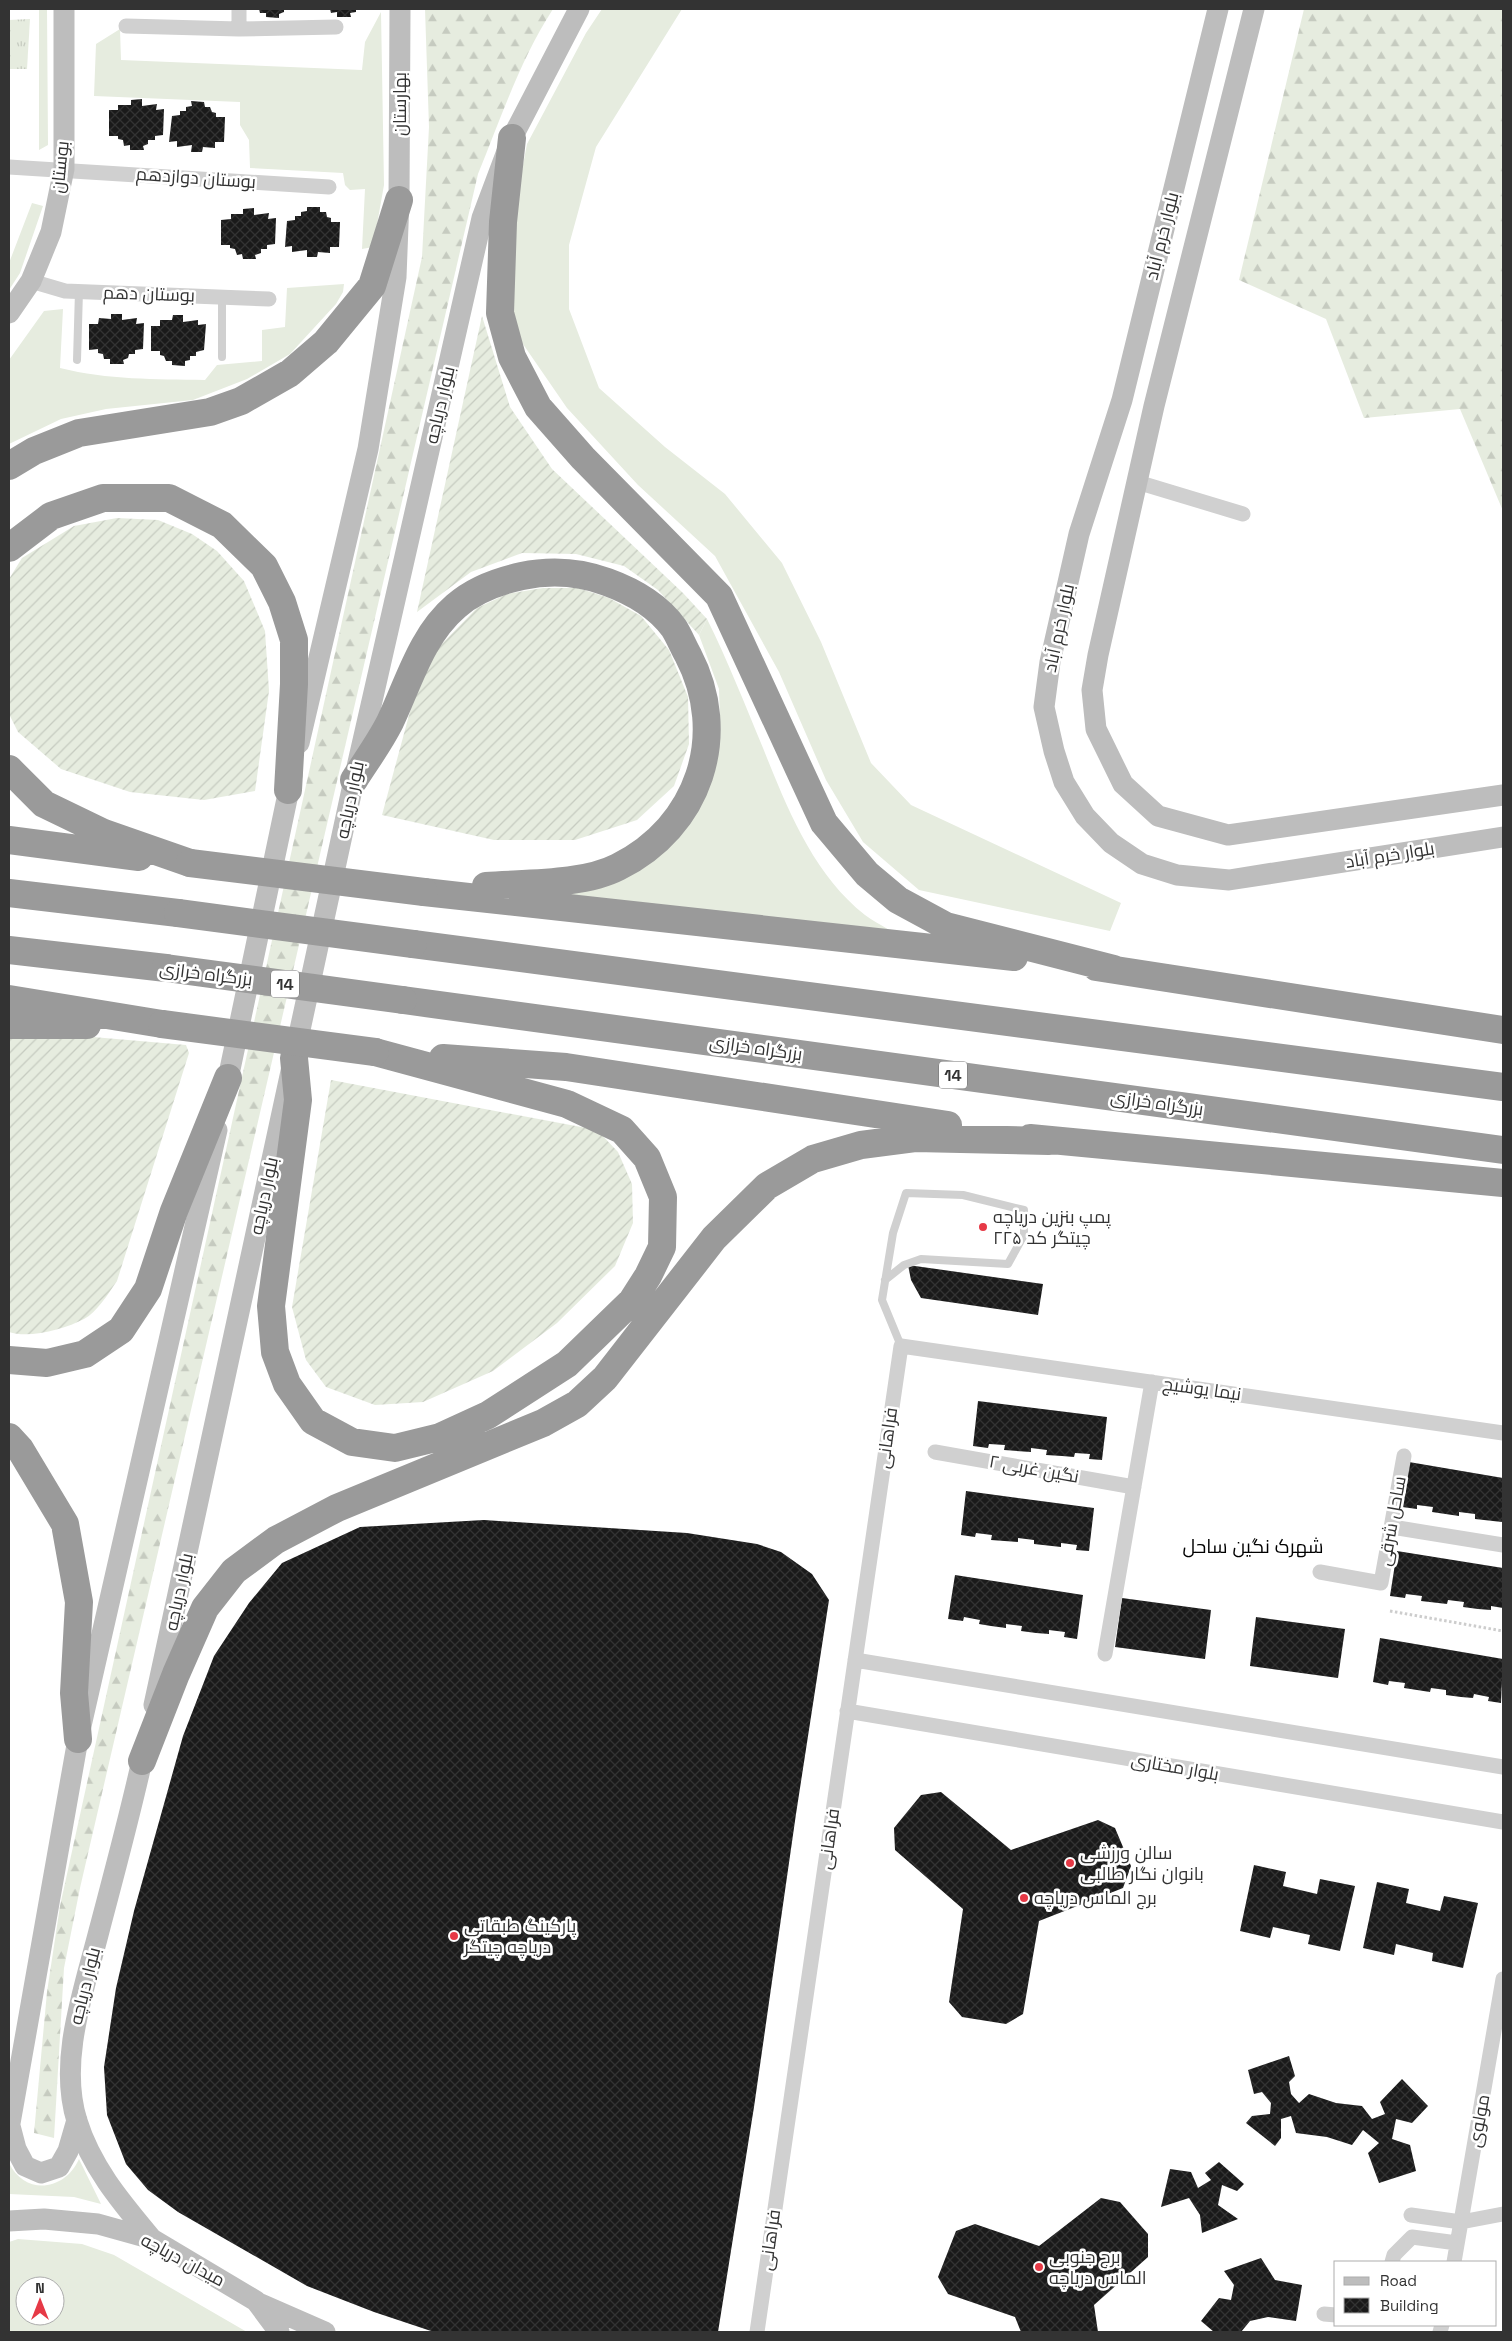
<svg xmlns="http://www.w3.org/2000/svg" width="1512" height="2341" font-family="'Space Grotesk',Cairo,sans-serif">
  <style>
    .grass { fill: #e6ecdf; fill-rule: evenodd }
    .forest { fill: url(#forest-firs) }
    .park { fill: url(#park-tufts) }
    .garden { fill: url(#garden-furrows) }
    .building { fill: url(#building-cross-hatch) }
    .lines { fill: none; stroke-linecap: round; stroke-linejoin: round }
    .path { stroke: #cdcdcd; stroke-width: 3; stroke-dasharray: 2.5 2.5; stroke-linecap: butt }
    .lane { stroke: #d0d0d0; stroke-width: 8 }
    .street { stroke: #d0d0d0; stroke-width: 15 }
    .secondary { stroke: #bdbdbd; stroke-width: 21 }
    .highway { stroke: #9a9a9a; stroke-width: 28 }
    .highway-bridge { stroke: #9a9a9a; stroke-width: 28 }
    .poi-dot { fill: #e63946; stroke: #fff; stroke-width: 2 }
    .labels { text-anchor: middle; stroke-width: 5; stroke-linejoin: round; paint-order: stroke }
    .shield { fill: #fff; stroke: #707070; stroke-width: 1 }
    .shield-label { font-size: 16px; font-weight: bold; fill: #333 }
    .street-label { font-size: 18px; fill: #333; stroke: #fff }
    .poi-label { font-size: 18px; fill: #333; stroke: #fff; text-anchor: start }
    .neighbourhood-label { font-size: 19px; fill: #000; stroke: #fff }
  </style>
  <defs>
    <pattern id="forest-firs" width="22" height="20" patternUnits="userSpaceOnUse" patternTransform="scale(1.25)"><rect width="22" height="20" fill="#e6ecdf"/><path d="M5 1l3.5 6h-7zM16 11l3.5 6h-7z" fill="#c6cbc0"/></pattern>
    <pattern id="park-tufts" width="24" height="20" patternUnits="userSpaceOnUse" patternTransform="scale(1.25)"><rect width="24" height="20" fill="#e6ecdf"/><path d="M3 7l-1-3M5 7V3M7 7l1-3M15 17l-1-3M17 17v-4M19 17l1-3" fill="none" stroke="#c6cbc0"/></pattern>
    <pattern id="garden-furrows" width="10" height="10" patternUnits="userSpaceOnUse" patternTransform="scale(1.25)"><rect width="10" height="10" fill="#e6ecdf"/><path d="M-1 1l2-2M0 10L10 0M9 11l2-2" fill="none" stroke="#c6cbc0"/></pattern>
    <pattern id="building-cross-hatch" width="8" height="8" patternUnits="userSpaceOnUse" patternTransform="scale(1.25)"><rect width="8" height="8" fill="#1a1a1a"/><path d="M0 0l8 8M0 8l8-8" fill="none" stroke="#333"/></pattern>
  </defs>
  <rect width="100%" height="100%" fill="#fff"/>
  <!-- grass -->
  <path class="grass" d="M39,9H47L48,145L39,150Z
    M602,9H682L596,147L569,245V309L599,388L665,447L725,494L782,563L821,642L871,763L911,805L1121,903L1110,931L919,890L863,842L826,780L779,672L715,556L638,485L567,408L514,331L507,248L527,144L586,33Z
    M381,12L384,185L373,247L362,249L365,189L350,190L345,185L343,173L250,168L249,140L240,125V102L94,96L96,44L120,29L121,60L362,70L365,42Z
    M32,203L43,206L20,273L9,290V263Z
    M344,284L343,292L336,304L290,354L247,379L193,400L106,409L61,419L9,444V360L44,311L63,309L60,368C108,380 155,379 205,380L217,365L262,361V330L285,327L287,288Z
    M707,619C728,661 745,705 763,748C787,808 813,874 865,915C879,925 896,933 911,943L517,893L608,883L715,753L720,722L719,689L699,635Z
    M79,2159L101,2204L74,2197L9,2194V2163C25,2196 65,2191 79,2159Z
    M18,2239L82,2244L114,2255L247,2332H9V2242ZM25,2286H55V2316H25Z"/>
  <!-- forest -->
  <path class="forest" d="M425,9H553C520,60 501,118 478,174L80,1888L64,1968L54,2138L34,2133L47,1992L60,1906L422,257L429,127Z
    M1304,9H1503V511L1460,409L1364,418L1326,319L1239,280Z"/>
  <!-- park -->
  <path class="park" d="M30,19L27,69H9V20Z"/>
  <!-- garden -->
  <path class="garden" d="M482,316L510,407L552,469L683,593L707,619L699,635L658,590L624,566L576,554L522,553L471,572L417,612Z
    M117,518L158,520L192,534L217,551L244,581L265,631L269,691L255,791L204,800L130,792L61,769L18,732L9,714V579L22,558L74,526Z
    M543,588H578L609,598L641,616L669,650L688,697L689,744L674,786L637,820L575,840H494L382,815L412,704L434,652L477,608L507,594Z
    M9,1037H93L186,1045L189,1053L117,1281C108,1294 97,1312 84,1319C65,1329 29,1339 9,1332Z
    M331,1080L597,1130L618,1152L632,1184L633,1223L615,1266L557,1323L493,1371L423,1402L375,1405L326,1387L306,1360L292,1307Z"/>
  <!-- building -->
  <path class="building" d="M259,9H284V12L279,14V18L266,17V13H260Z
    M330,9H356V12L350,13L351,17H337V12L331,13Z
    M142,99V106L157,104L156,110L164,109L163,135L155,136V140H148V144L143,146L144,150H130V145L124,146L123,140L118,139V136H109V110H118V105H131V100Z
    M191,101L204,102L205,107H210L212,112L216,113V117H225L224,142H215V148L203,147L202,152H191L192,145L177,147V141L169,142L172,116L180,115V111H186V107L192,106Z
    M307,207H320V212H326L327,217L331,218V222H340L339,247H330V253L318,252L317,257H307V250L292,252V246L285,247L287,221L295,220V216H301V212L307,211Z
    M254,208V215L269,213L268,219L276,218L275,244L267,245V249H261V253L255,255L256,259H243L242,254L237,255L235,249L230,248V245H221V220L231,219V214H243V209Z
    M111,314H122V320L137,318L136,324L144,323L143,349L135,350V354H129L128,358L123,360L124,364H110V359H104L103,354L98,353V349L89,350V324H98L99,318L111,319Z
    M173,315H183V322L198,320V325L206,324L204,350L196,352V356H190V360L185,361V366L172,365V361H166L164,356L160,355V351H151V326H160V320H172Z
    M908,1265L1043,1284L1038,1315L921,1298L911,1280Z
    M978,1401L1107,1417L1102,1460L1089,1459L1090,1454L1075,1453L1074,1457L1062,1456L1046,1455L1047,1450L1031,1448V1452L1004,1450L1005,1445L989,1444L988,1448L973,1446Z
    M1409,1462L1503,1478L1502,1522L1475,1519V1514L1459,1512V1516L1432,1512L1433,1507L1417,1505V1509L1402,1507Z
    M966,1491L1094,1508L1089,1551L1076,1550L1077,1545L1061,1543V1547L1034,1544V1540L1018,1538V1542L991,1540L992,1535L976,1533L975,1537L961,1535Z
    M484,1520L687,1533L757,1544L781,1552L812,1574L829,1600L796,1814L754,2107L718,2332H434L374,2312L307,2286L178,2212L148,2190L126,2164L107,2115L104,2067L116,1988L134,1911L183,1736L214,1656L249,1603L282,1563L360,1527Z
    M1397,1551L1503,1568V1608L1491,1606V1610L1478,1609L1463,1607L1464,1602L1448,1600L1447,1604L1421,1601L1422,1596L1406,1594L1405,1598L1390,1596Z
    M955,1575L1083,1595L1077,1639L1064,1637L1065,1632L1049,1630V1634L1036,1633L1021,1631L1022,1626L1006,1624V1628L991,1626L979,1624L980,1620L964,1617L963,1621L948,1619Z
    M1122,1598L1211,1610L1205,1659L1115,1647Z
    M1256,1617L1345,1629L1338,1678L1250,1666Z
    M1380,1638L1503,1659L1501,1703L1488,1701L1489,1697L1474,1694L1473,1698L1461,1697L1446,1695V1690L1431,1688L1430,1692L1404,1688L1405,1683L1389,1681L1388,1685L1373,1682Z
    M941,1792L1011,1850L1098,1820L1115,1828L1131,1866L1123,1888L1039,1921L1023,2014L1006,2024L962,2017L949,2002L963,1909L895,1850L894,1828L921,1795Z
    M1254,1865L1286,1872L1283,1886L1317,1894L1320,1879L1355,1886L1340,1951L1308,1944L1310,1935L1273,1927L1270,1938L1240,1931Z
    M1377,1882L1409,1889L1406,1903L1440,1911L1444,1896L1478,1903L1463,1968L1432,1961L1433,1953L1396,1944L1394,1955L1363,1948Z
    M1289,2056L1295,2076L1289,2082L1291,2094L1299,2103L1309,2094L1336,2103L1362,2106L1372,2119L1385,2114L1380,2102L1402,2079L1428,2106L1412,2123L1396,2119L1392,2139L1410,2145L1416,2171L1379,2183L1368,2153L1379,2143L1363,2130L1352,2145L1327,2137L1296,2133L1291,2116L1281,2119V2138L1275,2146L1246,2123L1252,2116L1270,2114L1271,2103L1262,2092L1254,2094L1248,2070Z
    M1219,2162L1244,2184L1237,2191L1222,2185L1218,2205L1238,2219L1202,2233L1200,2215L1189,2198L1161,2207L1170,2169L1191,2172L1198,2188L1211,2180L1205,2173Z
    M1101,2198L1120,2202L1148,2234V2257L1094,2305L1098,2332H1021L1015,2317L948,2294L938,2277L956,2231L975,2224L1039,2246Z
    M1261,2258L1275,2280L1302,2285L1296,2321L1268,2317L1250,2321L1241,2332H1214L1201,2321L1219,2298L1231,2300L1234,2285L1224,2271Z"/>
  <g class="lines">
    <!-- path -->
    <path class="path" d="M1390,1611L1503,1631"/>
    <!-- lane -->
    <path class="lane" d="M222,297V357
      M77,360L79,291
      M885,1280L904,1265L921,1259L1008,1264L1024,1235V1210L963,1195L906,1193L893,1233L882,1300L901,1346"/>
    <!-- street -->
    <path class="street" d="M239,9V29
      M126,26L239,29L336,27
      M9,167L329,187
      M31,281L65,291L269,299
      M1137,482L1243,514
      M935,1452L1134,1487
      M1392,1527L1503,1545
      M1320,1572L1381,1583L1404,1456
      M1105,1654L1152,1382
      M855,1660L1503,1767
      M847,1711L1503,1822
      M1411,2215L1461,2222L1503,2214
      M1392,2262L1394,2255L1412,2237L1457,2243
      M1454,2262L1503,1979
      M1324,2314L1336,2315
      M757,2332L901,1346L1503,1433
      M1440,2332L1442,2325"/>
    <!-- secondary -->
    <path class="secondary" d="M1218,9L1122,400L1079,534L1050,662L1044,707L1054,751L1064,782L1085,816L1111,843L1142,864L1177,875L1229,880L1503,837
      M1254,9L1154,406L1098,655L1092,690L1096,729L1123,784L1158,816L1228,835L1503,795
      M9,313L31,281L51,232L64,169V9
      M299,743L368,449L396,277L399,200L400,9
      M225,1093L292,775
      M154,1705L354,780L482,218L512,138L579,9
      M145,1747C132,1808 115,1870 99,1931C84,1990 58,2061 77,2121C91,2167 122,2203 152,2239
      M10,2126L16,2149L25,2166L41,2173L59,2167L68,2151L77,2120
      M9,2129L78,1739L217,1130
      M9,2221L44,2219L98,2224L152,2239L256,2301L279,2332
      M261,2304L325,2332"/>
    <!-- highway -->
    <path class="highway" d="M512,138L503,222L500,313L512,357L538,407L583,458L719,596L824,823L867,874L898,900L946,926L1114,969
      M9,466L34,451L79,433L210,412L241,401L290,373L326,342L372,286L399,200
      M9,548L51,516L103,498H169L222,525L264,566L282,602L294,640V684L288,790
      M9,769L44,804L104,833L190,863
      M354,780C366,761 380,742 390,722C409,682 421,636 456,606C474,590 499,581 522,576C551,570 580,572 607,582C632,591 658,606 674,628C679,636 683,646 688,655C730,735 699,827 618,867C583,885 526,883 486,886
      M9,840L139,857
      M424,892L1014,957
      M9,893L178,913
      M413,944L1503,1087
      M9,950L166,968
      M1096,967L1503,1030
      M9,999L162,1024
      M403,1000L1503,1150
      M9,1025H87
      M294,1058L298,1100L271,1306L275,1352L287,1384L313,1421L352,1442L395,1448L440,1437L488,1415L567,1364L632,1301L648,1276L662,1247L663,1197L647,1158L622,1130L567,1104L375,1052
      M443,1058L566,1067L948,1125
      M1030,1138L1503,1183
      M9,1360L47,1363L85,1354L121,1330L148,1289L174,1211L228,1078
      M9,1437L20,1449L65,1524L79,1602L74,1693L78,1739
      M142,1761L176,1674L205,1608L234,1571L276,1540L337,1508L543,1423L577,1404L605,1378L714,1238L767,1186L813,1159L861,1145L915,1138L1049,1141"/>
    <!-- highway-bridge -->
    <path class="highway-bridge" d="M190,863L424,892
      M178,913L413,944
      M166,968L403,1000
      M162,1024L375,1052"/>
  </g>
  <!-- markers -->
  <g class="poi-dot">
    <circle cx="983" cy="1227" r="5"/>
    <circle cx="1070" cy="1863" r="5"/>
    <circle cx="1024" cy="1898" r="5"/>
    <circle cx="454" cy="1936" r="5"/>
    <circle cx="1039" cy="2267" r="5"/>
  </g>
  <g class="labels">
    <!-- shield labels -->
    <g class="shield">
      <rect x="271" y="970.5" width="28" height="27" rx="4"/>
      <rect x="939" y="1061.5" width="28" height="27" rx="4"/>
    </g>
    <g class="shield-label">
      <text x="285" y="990">14</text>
      <text x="953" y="1081">14</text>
    </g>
    <!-- street labels -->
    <g class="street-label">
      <text transform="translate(400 104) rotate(-90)" y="6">بهارستان</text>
      <text transform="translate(60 167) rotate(-84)" y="6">بوستان</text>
      <text transform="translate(196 178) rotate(4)" y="6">بوستان دوازدهم</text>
      <text transform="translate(1162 236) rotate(-76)" y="6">بلوار خرم آباد</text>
      <text transform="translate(149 294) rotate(2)" y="6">بوستان دهم</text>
      <text transform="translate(440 405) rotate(-77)" y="6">بلوار دریاچه</text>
      <text transform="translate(1059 628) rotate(-78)" y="6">بلوار خرم آباد</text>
      <text transform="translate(350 800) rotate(-78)" y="6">بلوار دریاچه</text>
      <text transform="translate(1390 855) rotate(-9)" y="6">بلوار خرم آباد</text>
      <text transform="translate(206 974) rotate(7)" y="6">بزرگراه خرازی</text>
      <text transform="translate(756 1048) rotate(8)" y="6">بزرگراه خرازی</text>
      <text transform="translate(1157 1103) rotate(8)" y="6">بزرگراه خرازی</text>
      <text transform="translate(264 1196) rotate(-78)" y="6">بلوار دریاچه</text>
      <text transform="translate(1202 1389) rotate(8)" y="6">نیما یوشیج</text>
      <text transform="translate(887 1438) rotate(-82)" y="6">فراهانی</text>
      <text transform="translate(1034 1469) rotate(10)" y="6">نگین غربی ۲</text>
      <text transform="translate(1392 1521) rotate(-80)" y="6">ساحل شرقی</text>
      <text transform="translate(179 1592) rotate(-78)" y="6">بلوار دریاچه</text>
      <text transform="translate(1175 1767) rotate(10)" y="6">بلوار مختاری</text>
      <text transform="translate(829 1839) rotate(-82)" y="6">فراهانی</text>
      <text transform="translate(85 1986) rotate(-76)" y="6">بلوار دریاچه</text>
      <text transform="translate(1479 2121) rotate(-80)" y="6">مولوی</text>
      <text transform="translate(770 2240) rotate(-82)" y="6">فراهانی</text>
      <text transform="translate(183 2260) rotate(28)" y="6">میدان دریاچه</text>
    </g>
    <!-- poi labels -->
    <g class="poi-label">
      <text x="993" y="1223">پمپ بنزین دریاچه<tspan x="993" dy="21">چیتگر کد ۲۲۵</tspan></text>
      <text x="1080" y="1859">سالن ورزشی<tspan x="1080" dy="21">بانوان نگار طالبی</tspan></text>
      <text x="1034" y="1904">برج الماس دریاچه</text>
      <text x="464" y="1932">پارکینگ طبقاتی<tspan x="464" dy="21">دریاچه چیتگر</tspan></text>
      <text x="1049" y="2263">برج جنوبی<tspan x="1049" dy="21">الماس دریاچه</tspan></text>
    </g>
    <!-- neighbourhood labels -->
    <g class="neighbourhood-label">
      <text x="1253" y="1553">شهرک نگین ساحل</text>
    </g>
  </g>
  <!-- border -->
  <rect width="1512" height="2341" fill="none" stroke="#333333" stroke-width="20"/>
  <!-- legend -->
  <rect x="1334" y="2261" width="162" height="65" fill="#ffffff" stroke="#adadad"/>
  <rect x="1344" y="2277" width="25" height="8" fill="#bdbdbd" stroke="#adadad"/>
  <text x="1380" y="2286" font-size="15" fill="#333333">Road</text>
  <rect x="1344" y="2298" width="25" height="15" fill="url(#building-cross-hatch)" stroke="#adadad"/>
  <text x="1380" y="2311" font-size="15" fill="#333333">Building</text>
  <!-- north arrow -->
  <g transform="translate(40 2301)"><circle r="24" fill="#ffffff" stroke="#adadad"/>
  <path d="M0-4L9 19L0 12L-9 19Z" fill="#e63946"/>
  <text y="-8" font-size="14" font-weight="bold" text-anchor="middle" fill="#333333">N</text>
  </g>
</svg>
